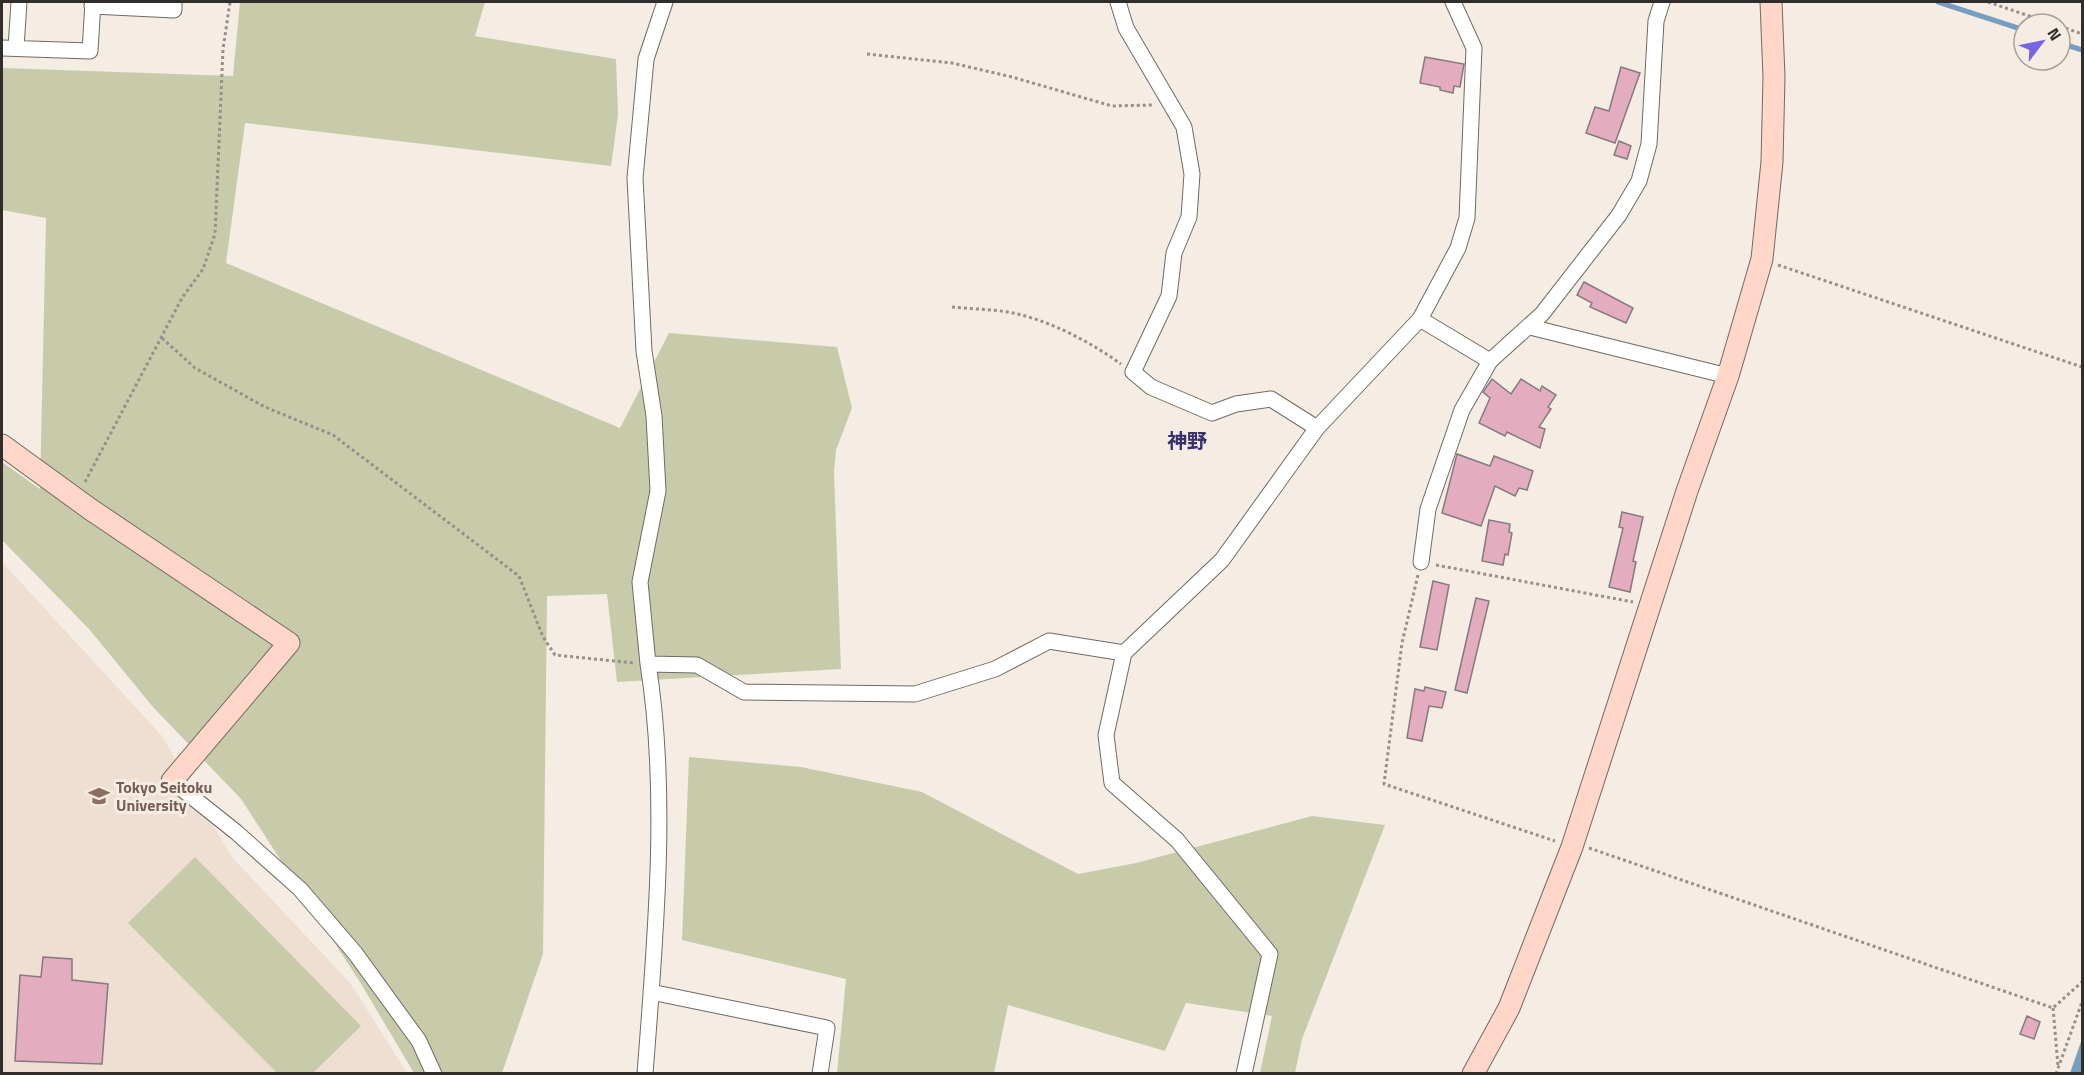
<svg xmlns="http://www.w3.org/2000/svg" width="2084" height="1075" font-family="'Titillium Web','Noto Sans JP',sans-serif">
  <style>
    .built { fill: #eedfd2 }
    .green { fill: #c7cbaa }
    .water { fill: #769ec1 }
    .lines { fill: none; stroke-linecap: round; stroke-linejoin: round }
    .stream { stroke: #769ec1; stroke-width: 5 }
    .building { fill: #e3acbf; stroke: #857a7d; stroke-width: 1.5 }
    .street-casing { stroke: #716a63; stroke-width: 17 }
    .secondary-casing { stroke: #716a63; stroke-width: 23 }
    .path { stroke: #968f8a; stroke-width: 3; stroke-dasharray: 3 3; stroke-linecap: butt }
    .street { stroke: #fff; stroke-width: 15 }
    .secondary { stroke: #ffd6c8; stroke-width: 21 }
    .labels { text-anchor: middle; stroke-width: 6; stroke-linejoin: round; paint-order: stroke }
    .education-label { font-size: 16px; font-weight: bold; fill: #785e54; stroke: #f5ece4; text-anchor: start }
    .quarter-label { font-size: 20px; font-weight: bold; fill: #38316d; stroke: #f5ece4 }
  </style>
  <rect width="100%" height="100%" fill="#f5ece4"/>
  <!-- built -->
  <path class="built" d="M2,562L162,736L231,856L351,984L407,1073H2Z"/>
  <!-- green -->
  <path class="green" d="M240,2H485L475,36L616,59L618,115L611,166L245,123L226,263L620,428L669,333L837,347L852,408L836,450L834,471L841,669L617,682L607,594L547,596L543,954L502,1073H414L360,982L241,799L153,707L89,629L2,540V462L40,489L46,218L2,210V68L233,76Z
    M689,757L801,767L922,792L1078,874L1136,863L1312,816L1385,825L1302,1039L1295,1073H1260L1272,1016L1186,1003L1165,1051L1008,1005L994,1073H837L846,979L682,940Z
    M195,857L361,1026L313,1073H277L128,923Z"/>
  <!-- water -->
  <path class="water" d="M2082,1039V1073H2070Z"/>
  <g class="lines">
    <!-- stream -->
    <path class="stream" d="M1938,2L2024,30
      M2060,43L2082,50"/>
  </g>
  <!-- building -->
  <path class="building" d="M1425,57L1464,64L1460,87L1454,86L1453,93L1440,90V87L1420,83Z
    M1621,67L1640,73L1615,143L1586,133L1595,107L1609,111Z
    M1619,141L1631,146L1627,159L1614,155Z
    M1584,282L1633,308L1626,323L1590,307L1592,303L1577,295Z
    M1492,379L1511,394L1521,379L1540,391L1542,386L1556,395L1548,407L1551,409L1539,427L1545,429L1540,448L1507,432L1505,436L1479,423L1490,398L1483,392Z
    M1457,454L1490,466L1494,456L1533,471L1527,490L1519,488L1515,496L1495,486L1481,526L1442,513Z
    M1622,512L1643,517L1633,561L1636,562L1630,592L1609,587L1623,528L1619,527Z
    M1489,520L1510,524L1509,532L1512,533L1508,555L1505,554L1503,565L1482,561Z
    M1433,581L1449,585L1437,650L1420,647Z
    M1476,598L1489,601L1467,693L1455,690Z
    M1425,687L1446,692L1442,708L1429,706L1422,741L1407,738L1415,689L1424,691Z
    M43,957L72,959V980L108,984L102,1064L15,1061L20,975L41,977Z
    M2027,1016L2040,1022L2034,1039L2020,1034Z"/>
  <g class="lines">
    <defs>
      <path id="street" d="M1118,2L1126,28L1184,127L1192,174L1189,217L1174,253L1169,296L1133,372L1151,387L1212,413L1236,404L1271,399L1317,428
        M92,6L174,10V2
        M2,48L90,51L93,2
        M16,48L19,2
        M1420,319L1490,361
        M1530,327L1728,376
        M1421,562L1428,509L1462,410L1490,361L1542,314L1619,215L1639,181L1649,144L1656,21L1662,2
        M1124,653L1106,735L1112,783L1177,840L1270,954L1244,1074
        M648,664L640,582L658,491L654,416L644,351L635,178L646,59L665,2
        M172,781L236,832L300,889L355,953L419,1041L434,1074
        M651,992L827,1028L820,1074
        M645,1074C655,942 669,794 648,664L697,665L744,692L915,694L995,669L1049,641L1124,653L1222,560L1317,428L1420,319L1458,248L1467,218L1474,48L1453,2"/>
      <path id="secondary" d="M2,445L90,509L289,643L172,781
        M1473,1074L1509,1008L1572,847L1687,491L1728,376L1762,259L1772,162L1774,77L1771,2"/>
    </defs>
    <!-- street casing -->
    <use href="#street" class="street-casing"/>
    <!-- secondary casing -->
    <use href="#secondary" class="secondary-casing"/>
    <!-- path -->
    <path class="path" d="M1988,2L2053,24
      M2060,26L2082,34
      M867,54L952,63L1012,77L1112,106L1154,105
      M1778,265L2082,367
      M952,307C970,309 989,309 1008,312C1047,319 1089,341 1121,364
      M162,338L195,368L265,407L333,435L519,576L543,637L555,655L634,663
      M85,482L182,298L203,269L215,234L223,49L230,2
      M1436,565L1633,602
      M1418,575L1402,643L1384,784L1555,841
      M1589,848L2053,1008L2082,982
      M2053,1008L2058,1066
      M2056,1074L2082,1002"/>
    <!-- street -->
    <use href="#street" class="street"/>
    <!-- secondary -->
    <use href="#secondary" class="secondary"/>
  </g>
  <!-- icons -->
  <defs>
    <symbol id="university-bare" viewBox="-9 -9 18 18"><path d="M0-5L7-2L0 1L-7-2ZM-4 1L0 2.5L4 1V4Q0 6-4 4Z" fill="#8d6e63" stroke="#f5ece4" stroke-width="2.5" paint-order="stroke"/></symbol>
  </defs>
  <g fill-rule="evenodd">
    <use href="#university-bare" x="84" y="781" width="30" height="30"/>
  </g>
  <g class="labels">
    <!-- education labels -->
    <g class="education-label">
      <text x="116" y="793">Tokyo Seitoku<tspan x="116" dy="18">University</tspan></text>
    </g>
    <!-- quarter labels -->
    <g class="quarter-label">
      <text x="1187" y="448">神野</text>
    </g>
  </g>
  <!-- border -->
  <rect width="2084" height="1075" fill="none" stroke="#312d2a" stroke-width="6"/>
  <!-- north arrow -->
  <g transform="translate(2042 42) rotate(58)"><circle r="28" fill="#f5ece4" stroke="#a7a09a" stroke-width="1.5"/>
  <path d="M0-4.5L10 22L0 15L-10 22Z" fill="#7766e1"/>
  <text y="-9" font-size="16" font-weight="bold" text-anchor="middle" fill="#312d2a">N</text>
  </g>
</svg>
